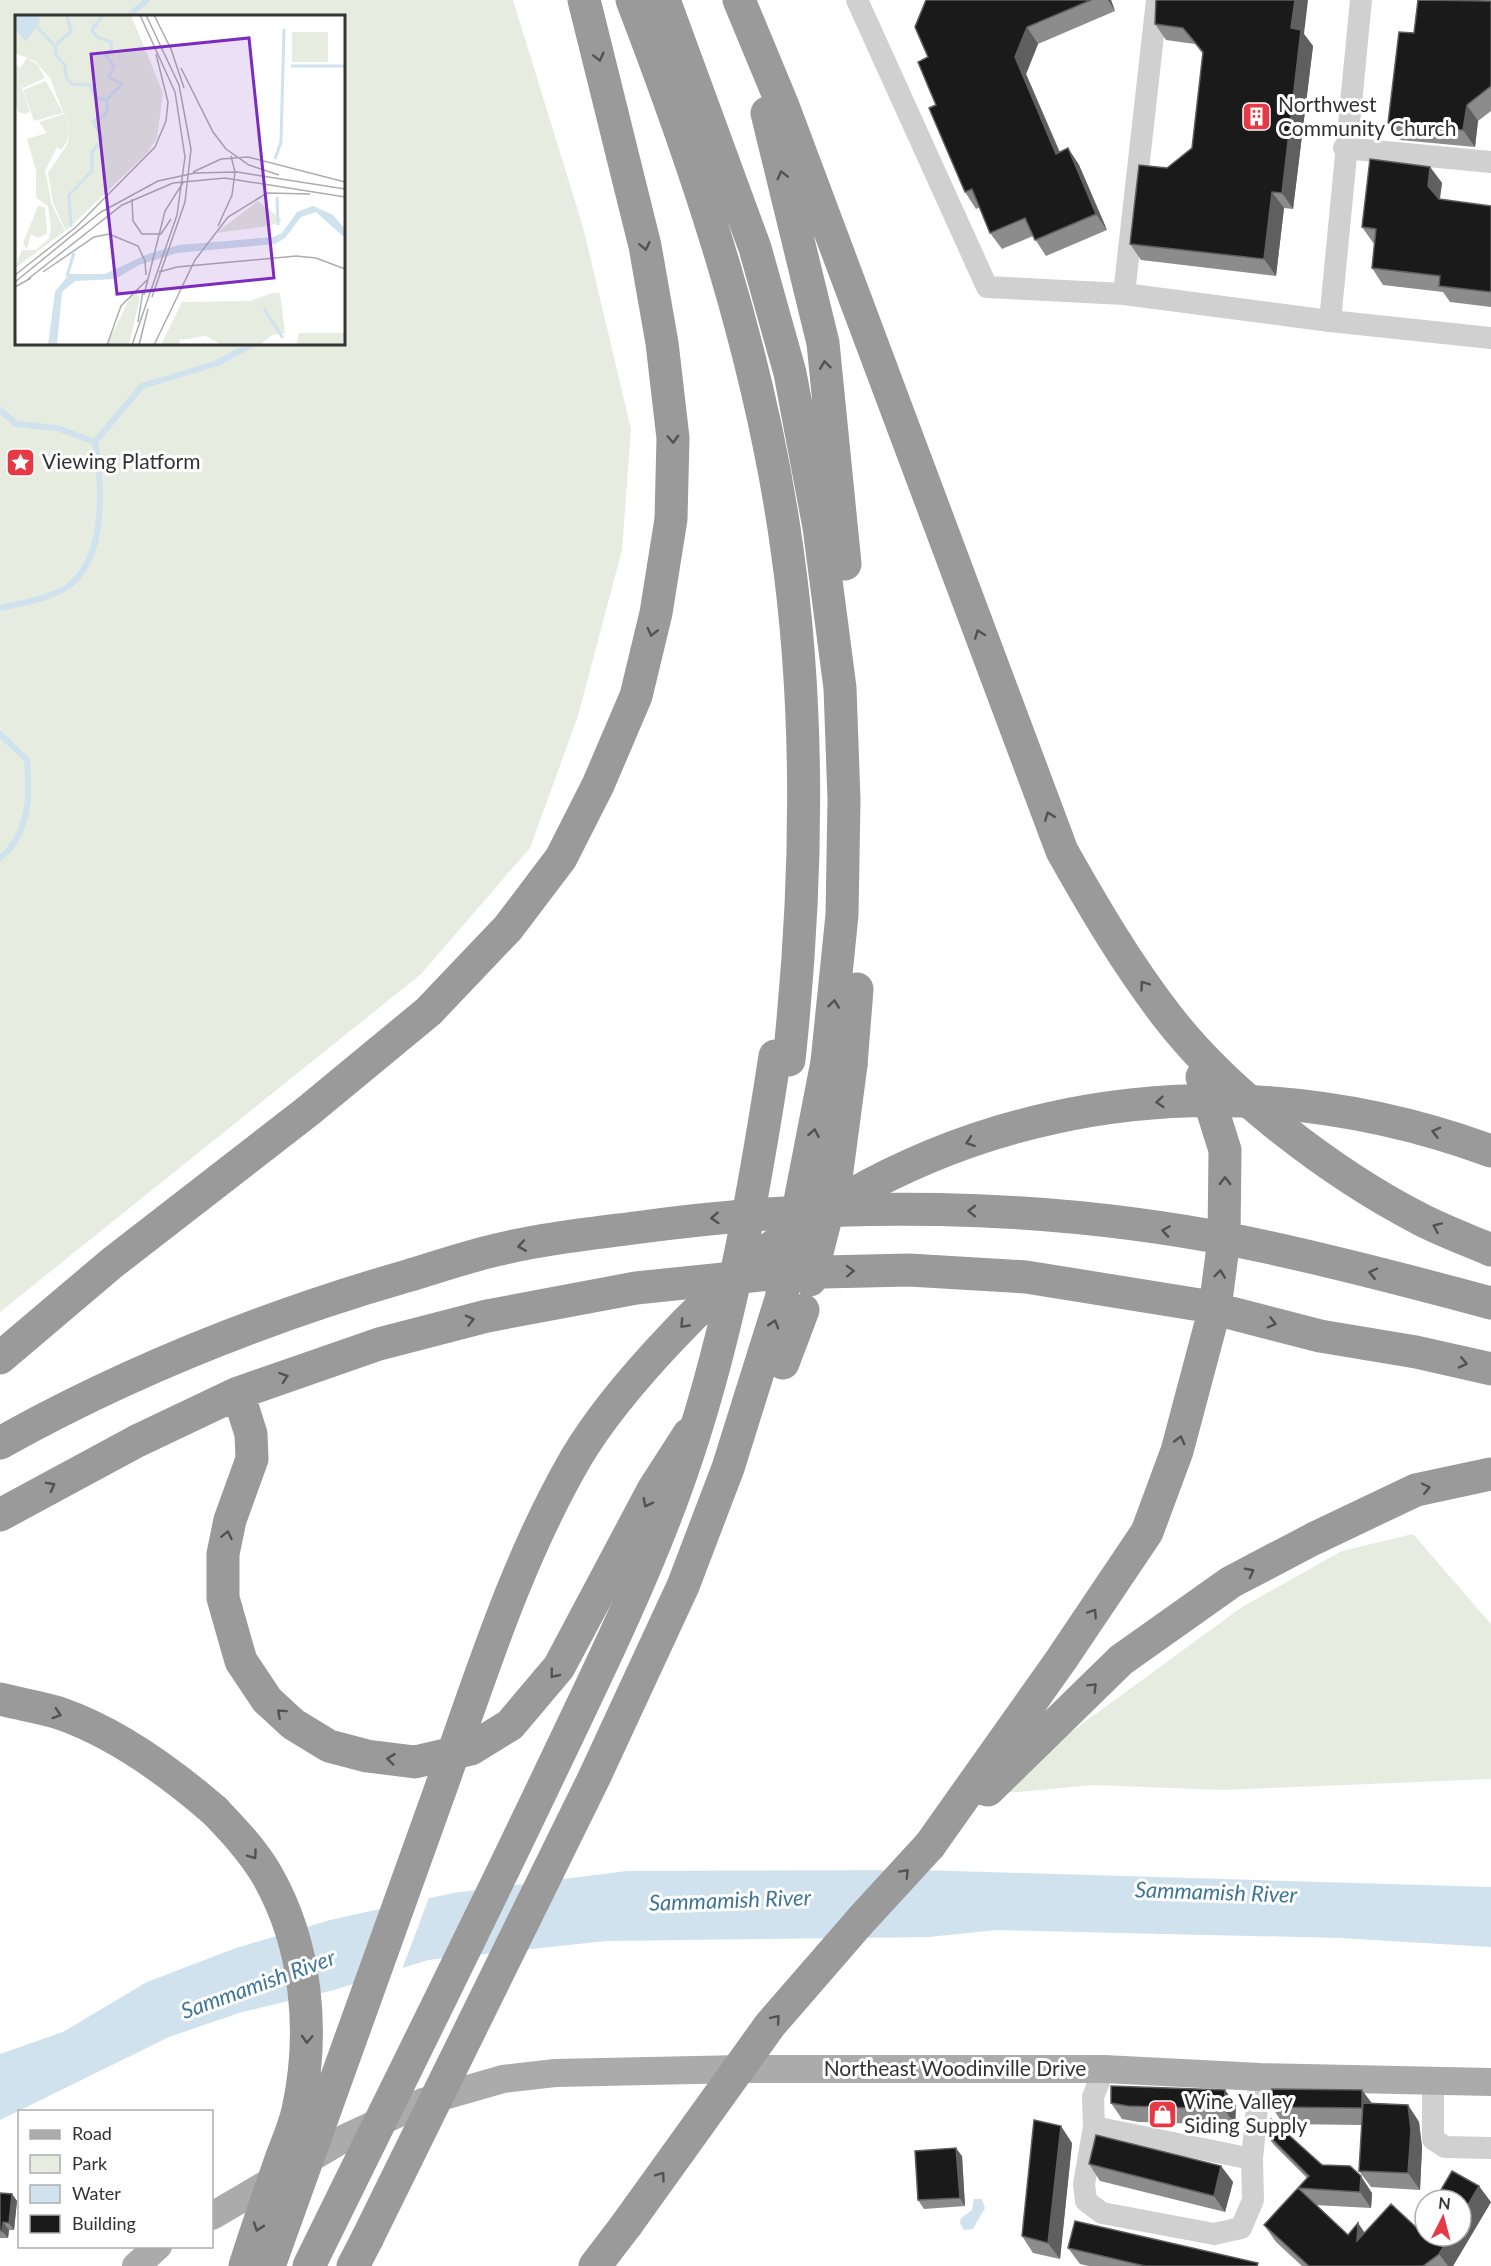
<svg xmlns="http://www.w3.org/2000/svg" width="1491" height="2266" font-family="Lato,sans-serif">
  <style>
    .green { fill: #e6ecdf; fill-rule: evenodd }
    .water { fill: #cfe2ee }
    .pier { fill: #fff }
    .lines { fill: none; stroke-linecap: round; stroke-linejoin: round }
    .stream { stroke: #cfe2ee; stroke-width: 6 }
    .minor { stroke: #d0d0d0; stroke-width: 22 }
    .major { stroke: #ababab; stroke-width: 28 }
    .highway { stroke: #9a9a9a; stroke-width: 33 }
    .highway-bridge { stroke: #9a9a9a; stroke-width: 33 }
    .wall { fill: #8c8c8c }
    .shaded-wall { fill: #5f5f5f }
    .building { fill: #1a1a1a; stroke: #5f5f5f; stroke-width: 1.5 }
    .oneway { stroke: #525252 }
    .labels { text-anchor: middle; stroke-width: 6; stroke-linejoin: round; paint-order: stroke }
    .poi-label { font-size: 21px; fill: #333; stroke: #fff; text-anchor: start }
    .street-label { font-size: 21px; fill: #333; stroke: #fff }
    .water-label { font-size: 22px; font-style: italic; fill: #3f7597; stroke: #fff }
    .inset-river { fill: none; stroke: #cfe2ee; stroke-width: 3 }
    .inset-road { fill: none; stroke: #adadad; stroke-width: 1.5 }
    .view { fill: #7b2cbf; fill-opacity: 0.15; stroke: #7b2cbf; stroke-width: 3 }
    .inset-edge { fill: none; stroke: #333; stroke-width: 3 }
  </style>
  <rect width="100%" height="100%" fill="#fff"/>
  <!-- green -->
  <path class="green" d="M0,0H513L583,227L631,429L622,550L578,716L530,848L421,974L0,1312ZM16,16H344V344H16Z
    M1413,1534L1491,1624V1779L1223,1790L1093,1785L1019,1792H989L1242,1607L1342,1551Z"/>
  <!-- water -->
  <path class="water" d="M920,1870L1491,1887V1947L1340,1938L996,1930L929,1937L606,1941L428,1960L334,1990L242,2012L169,2037L0,2120V2054L63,2032L147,1982L236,1948L330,1920L453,1893L627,1871Z
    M974,2199H982L985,2208L973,2229L964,2230L960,2223L961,2218L972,2210Z"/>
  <!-- pier -->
  <path class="pier" d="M430,1895L401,1972L360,1985L391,1903Z"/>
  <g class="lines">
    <!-- stream -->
    <path class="stream" d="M129,16L147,0
      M0,410L16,424L57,428L95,442C102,484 107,553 71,584C55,598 20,603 0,608
      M95,442L142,386L215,364L253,344
      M0,734L27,760C30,795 30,834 0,858"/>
    <!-- minor -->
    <path class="minor" d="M857,0L987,287L1124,294L1330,321L1491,338
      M1344,148L1491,162
      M1124,294L1157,0
      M1330,321L1361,0
      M1104,2069L1093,2097L1094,2127L1252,2159L1260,2077
      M1433,2080V2139L1445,2147L1491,2148
      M1094,2127L1084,2184L1086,2201L1102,2213L1214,2234L1241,2228L1253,2200L1252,2159"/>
    <!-- major -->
    <path class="major" d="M212,2216L345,2138L423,2102L503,2079L555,2073L742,2069H1104L1260,2077L1491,2082
      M136,2266L158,2246"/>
    <!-- highway -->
    <path class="highway" d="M632,0C700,177 761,360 787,549C811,718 807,891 789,1060
      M664,0L755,248L790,373L819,527L840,688L844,800L842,915L827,1062
      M739,0L783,106L1062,851C1094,908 1127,964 1167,1016C1227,1094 1333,1174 1420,1219C1443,1231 1468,1240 1491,1250
      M767,113L823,343L845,564
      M851,1065L857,989
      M0,1358L112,1263L308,1111L429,1011L508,928L561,858L598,785L636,696L656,613L671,519L673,438L662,343L645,246L584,0
      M238,1393L251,1434L252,1459L230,1520L223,1554V1598L241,1661L267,1700L293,1724L329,1746L367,1756L415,1762L471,1749L510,1725L559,1667L653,1490L689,1434
      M0,1443C129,1371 265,1317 407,1276C437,1267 466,1257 496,1250C541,1239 588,1234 634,1228C835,1200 1043,1202 1243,1242C1326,1259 1409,1281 1491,1303
      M0,1515L137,1441L238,1393L379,1344L487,1316L636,1288L781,1273L909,1270L1026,1277L1200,1305L1320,1336L1416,1352L1491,1369
      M0,1699C19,1704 40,1707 59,1713C117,1733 169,1771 215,1811
      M988,1790L1121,1660L1231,1582L1313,1539L1416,1490L1491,1474
      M930,1845L1061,1660L1147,1532L1177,1451L1215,1308L1224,1239L1225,1150L1202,1077
      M353,2266L367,2239
      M595,2266L627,2224"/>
    <!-- highway-bridge -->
    <path class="highway-bridge" d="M810,1280L836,1178L851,1065
      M783,1363L803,1310
      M215,1811C234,1831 253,1851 267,1875C307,1945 315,2032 298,2110C294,2128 286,2145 280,2162C268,2197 256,2231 245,2266
      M627,2224L770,2025L862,1919L930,1845
      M367,2239L594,1778L683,1586L728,1468L781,1299L827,1062
      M269,2266C325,2109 382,1953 438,1796C479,1682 515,1563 576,1458C602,1414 636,1375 671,1338C885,1108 1199,1044 1491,1151
      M309,2266C389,2103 470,1941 548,1777C594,1680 642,1584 678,1483C727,1345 753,1200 775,1056"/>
  </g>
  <!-- wall -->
  <path class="wall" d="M926,0H1111L1115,11L1038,44L1026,74L1060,152L1068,148L1079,165L1107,230L1046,256L1033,236L1002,249L990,233L980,207L976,209L965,192L936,105L928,57Z
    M1491,1V111L1478,121L1475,147L1400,140L1388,123L1414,33Z
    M1155,24L1304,34L1313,46L1293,209L1284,208L1276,276L1141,260L1130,244L1167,168L1192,148L1203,54L1195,44L1166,40Z
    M1430,167L1442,183L1440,200L1491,206V307L1450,302L1443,292L1383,285L1372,268L1374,244L1362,227Z
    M1225,2090L1236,2106L1235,2125L1139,2122L1122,2119L1111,2103Z
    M1372,2103L1408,2105L1419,2122L1422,2147L1420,2190L1371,2187L1359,2171L1362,2125L1283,2124L1272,2107Z
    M1262,2129L1372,2193L1371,2208L1315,2205L1348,2235L1358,2223L1365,2233L1418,2229L1491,2202L1453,2266H1302L1276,2242L1264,2225L1307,2178L1274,2145Z
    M1072,2143L1060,2259L1033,2253L1022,2236Z
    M962,2156L965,2206L924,2209L918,2200Z
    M1089,2164L1221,2166L1233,2182L1225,2212L1100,2181Z
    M0,2193L12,2194L17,2201L14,2230H9L8,2238H0Z
    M1068,2248L1260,2266H1089L1080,2264Z"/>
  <!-- shaded-wall -->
  <path class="shaded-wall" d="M1108,0H1111L1115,11Z
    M1295,0H1308L1304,34L1313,46L1293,209L1282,193L1291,28Z
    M1027,27L1038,44L1026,74L1067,170L1056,154L1015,57Z
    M1467,105L1478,121L1475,147L1463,130Z
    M1068,148L1079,165L1107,230L1096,214Z
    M1430,167L1442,183L1439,202L1428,186Z
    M1272,192L1284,208L1276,276L1264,259Z
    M1225,2090L1236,2106L1235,2125L1224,2109Z
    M1362,2090L1374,2106V2125L1362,2108Z
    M1408,2105L1419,2122L1422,2147L1420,2190L1408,2173Z
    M1061,2126L1072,2143L1060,2259L1048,2243Z
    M956,2148L962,2156L965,2206L960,2198Z
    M1221,2166L1233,2182L1225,2212L1214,2196Z
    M1361,2176L1372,2193L1371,2208L1360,2192Z
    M1479,2186L1491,2202L1453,2266H1448L1439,2254L1450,2236H1461V2217Z
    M12,2194L17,2201L14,2230L9,2223Z
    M3,2222L9,2230L8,2238L2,2231Z
    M1358,2223L1369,2240L1357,2241Z"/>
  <!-- building -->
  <path class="building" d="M926,0H1091L1027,27L1015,57L1056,154L1068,148L1096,214L1035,240L1025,218L990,233L972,189L965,192L929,108L936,105L918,62L928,57L915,27Z
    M1156,0H1295L1291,28L1301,30L1282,193L1272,192L1264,259L1130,244L1139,165L1167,168L1192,148L1203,52L1183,28L1155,24Z
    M1418,0L1491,1V86L1467,105L1463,130L1388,123L1399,32L1414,33Z
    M1370,159L1430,167L1428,186L1439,199L1491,206V292L1439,286L1440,276L1372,268L1376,229L1362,227Z
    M1111,2086L1225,2090L1224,2109L1128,2106L1111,2103Z
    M1272,2089L1362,2090V2108L1272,2107Z
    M1363,2103L1408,2105L1411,2130L1408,2173L1359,2171Z
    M1271,2119L1322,2165L1350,2166L1361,2176L1360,2192L1298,2188L1309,2176L1262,2129Z
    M1034,2120L1061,2126L1048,2243L1022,2236Z
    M1096,2135L1221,2166L1214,2196L1089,2164Z
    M956,2148L960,2198L918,2200L915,2151Z
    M1452,2171L1479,2186L1461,2217V2200H1435Z
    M1298,2188L1348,2235L1358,2223L1357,2241L1391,2204L1418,2229L1425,2217V2236H1450L1439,2254L1423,2266H1309L1264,2225Z
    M0,2193L12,2194L9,2223L3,2222L2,2231L0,2230Z
    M1075,2221L1258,2263L1257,2266H1145L1068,2248Z"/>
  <!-- one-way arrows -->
  <defs><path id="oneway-chevron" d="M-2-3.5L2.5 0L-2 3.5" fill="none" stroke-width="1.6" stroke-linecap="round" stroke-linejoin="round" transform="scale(1.5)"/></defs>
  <g class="oneway">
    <use href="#oneway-chevron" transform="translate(599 57) rotate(76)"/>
    <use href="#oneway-chevron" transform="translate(782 175) rotate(-104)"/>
    <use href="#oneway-chevron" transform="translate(645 246) rotate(78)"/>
    <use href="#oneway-chevron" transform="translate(825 365) rotate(-97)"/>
    <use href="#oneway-chevron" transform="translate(673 439) rotate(88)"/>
    <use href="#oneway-chevron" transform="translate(652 632) rotate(104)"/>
    <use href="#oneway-chevron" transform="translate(979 634) rotate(-110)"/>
    <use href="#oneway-chevron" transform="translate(1049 816) rotate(-111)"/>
    <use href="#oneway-chevron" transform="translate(1144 985) rotate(-125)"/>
    <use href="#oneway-chevron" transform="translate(834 1004) rotate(-83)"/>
    <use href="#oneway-chevron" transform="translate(1160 1102) rotate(175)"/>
    <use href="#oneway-chevron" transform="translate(1436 1132) rotate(-165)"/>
    <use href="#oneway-chevron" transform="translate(814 1133) rotate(-80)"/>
    <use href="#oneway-chevron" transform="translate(970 1142) rotate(161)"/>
    <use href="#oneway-chevron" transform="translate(1225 1181) rotate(-90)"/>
    <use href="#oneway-chevron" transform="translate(972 1211) rotate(-179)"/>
    <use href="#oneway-chevron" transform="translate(715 1218) rotate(176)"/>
    <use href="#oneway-chevron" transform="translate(1437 1227) rotate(-156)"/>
    <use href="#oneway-chevron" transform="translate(1166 1231) rotate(-171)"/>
    <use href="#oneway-chevron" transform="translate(522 1246) rotate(170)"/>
    <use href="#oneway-chevron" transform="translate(850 1271) rotate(-2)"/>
    <use href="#oneway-chevron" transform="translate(1373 1273) rotate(-167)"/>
    <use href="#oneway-chevron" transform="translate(1220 1274) rotate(-83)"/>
    <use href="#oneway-chevron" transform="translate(470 1320) rotate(-14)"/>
    <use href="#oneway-chevron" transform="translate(1272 1323) rotate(15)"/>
    <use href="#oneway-chevron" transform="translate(684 1324) rotate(133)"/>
    <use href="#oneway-chevron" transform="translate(774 1324) rotate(-73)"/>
    <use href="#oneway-chevron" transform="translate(1463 1363) rotate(13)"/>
    <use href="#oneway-chevron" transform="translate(284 1377) rotate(-19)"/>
    <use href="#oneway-chevron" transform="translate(1180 1440) rotate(-75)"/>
    <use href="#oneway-chevron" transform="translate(51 1486) rotate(-28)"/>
    <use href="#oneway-chevron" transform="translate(1426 1488) rotate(-12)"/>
    <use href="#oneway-chevron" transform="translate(647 1503) rotate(117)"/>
    <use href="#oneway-chevron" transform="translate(227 1535) rotate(-78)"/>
    <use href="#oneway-chevron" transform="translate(1250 1572) rotate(-28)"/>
    <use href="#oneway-chevron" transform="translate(1093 1613) rotate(-56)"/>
    <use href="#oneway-chevron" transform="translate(554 1674) rotate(129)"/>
    <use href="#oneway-chevron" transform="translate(1093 1687) rotate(-45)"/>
    <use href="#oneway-chevron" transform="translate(281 1713) rotate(-138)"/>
    <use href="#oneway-chevron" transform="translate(57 1714) rotate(18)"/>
    <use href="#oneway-chevron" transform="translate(391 1759) rotate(-173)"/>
    <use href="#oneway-chevron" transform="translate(253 1855) rotate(55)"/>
    <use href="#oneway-chevron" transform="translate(905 1873) rotate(-47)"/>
    <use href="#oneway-chevron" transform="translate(776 2019) rotate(-50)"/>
    <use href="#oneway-chevron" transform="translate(307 2039) rotate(93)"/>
    <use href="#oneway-chevron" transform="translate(661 2176) rotate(-54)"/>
    <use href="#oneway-chevron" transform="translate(258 2227) rotate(109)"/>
  </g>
  <!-- icons -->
  <defs>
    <symbol id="building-square" viewBox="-11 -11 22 22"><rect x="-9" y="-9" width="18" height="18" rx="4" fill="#e63946" stroke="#fff"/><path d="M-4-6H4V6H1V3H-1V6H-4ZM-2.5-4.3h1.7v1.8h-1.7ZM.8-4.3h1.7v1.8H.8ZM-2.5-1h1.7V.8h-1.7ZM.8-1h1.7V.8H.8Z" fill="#fff"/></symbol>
    <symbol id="sight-square" viewBox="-11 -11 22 22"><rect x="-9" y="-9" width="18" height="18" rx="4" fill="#e63946" stroke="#fff"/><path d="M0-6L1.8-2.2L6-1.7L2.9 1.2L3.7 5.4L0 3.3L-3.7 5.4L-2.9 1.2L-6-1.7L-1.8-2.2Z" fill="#fff"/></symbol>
    <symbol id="shop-square" viewBox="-11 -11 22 22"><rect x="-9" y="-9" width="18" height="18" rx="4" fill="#e63946" stroke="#fff"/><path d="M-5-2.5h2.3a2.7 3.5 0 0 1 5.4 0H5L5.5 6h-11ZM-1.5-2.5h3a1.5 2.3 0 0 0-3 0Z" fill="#fff"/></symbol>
  </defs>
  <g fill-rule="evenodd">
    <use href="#building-square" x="1240" y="100" width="33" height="33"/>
    <use href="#sight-square" x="4" y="446" width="33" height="33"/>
    <use href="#shop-square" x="1146" y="2098" width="33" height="33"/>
  </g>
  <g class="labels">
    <!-- poi labels -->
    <g class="poi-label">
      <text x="1278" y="112">Northwest<tspan x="1278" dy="24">Community Church</tspan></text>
      <text x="42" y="469">Viewing Platform</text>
      <text x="1184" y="2109">Wine Valley<tspan x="1184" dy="24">Siding Supply</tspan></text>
    </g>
    <!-- street labels -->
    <g class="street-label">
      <text x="955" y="2076">Northeast Woodinville Drive</text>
    </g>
    <!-- water labels -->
    <g class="water-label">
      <text transform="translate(1216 1892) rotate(2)" y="8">Sammamish River</text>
      <text transform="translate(730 1900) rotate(-2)" y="8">Sammamish River</text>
      <text transform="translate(258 1984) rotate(-20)" y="8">Sammamish River</text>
    </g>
  </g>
  <!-- overview -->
  <g transform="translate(15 15)">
    <rect width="330" height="330" fill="#fff"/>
    <path d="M0,0H116L148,78L142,123L132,138L51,216L38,188L33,158L53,128L54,112L35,63L20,46L0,38ZM277,17H313V47H277ZM12,43L22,49L30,63L8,73L5,68L15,97L10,99L3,97L0,83V49L5,53ZM31,66L48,98L19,106L8,75ZM49,99L54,114L52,127L46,135L42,132L30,156L37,190L50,216L0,253L7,235H21L34,223L36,215L33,191L21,183V155L12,124L32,118L24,107ZM243,186L267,205L255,211L201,218ZM23,191L30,192L32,219L23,223L16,219L12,234L8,228ZM118,276L125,282L114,330H92ZM257,278H265L270,318L257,320L245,330H207L191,321L165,325L164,330H146L167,287L236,286ZM284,318H330V330H281Z" fill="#e6ecdf"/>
    <path d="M0,0H25L24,8L11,27L0,14ZM298,191L318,200L330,214V223L301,197L286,202L270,223L260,229L162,238L124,250L100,264L60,266L47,277L42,330H33L40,277L54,259H90L133,239L164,230L258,222L267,218L282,197Z" fill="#cfe2ee"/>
    <path class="inset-river" d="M52,0L56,16L40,31L41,40L50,50L51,62L57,69L75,70L80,82L91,85L93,93L90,100L78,107L88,123L77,137V156L54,180L56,212M88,0L77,15L82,22L96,27L97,35L90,39L99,51L94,62L107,69L91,85M22,12L40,31M276,51H330M260,144L266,127L269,14M262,182L263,210M52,261L59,238M249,294L268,323"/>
    <path class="inset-road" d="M131,0L164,70L176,134L170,187L137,282M139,0L156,34M155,31L169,73M166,53L198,117L211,134L234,150L264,160M178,157L206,144L233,142L330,167M117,184L118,206L127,219H146L156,204M203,211L217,180L220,157L216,141M28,257L79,222L94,219L123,231L130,246L131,260M144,257L162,252L281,241L301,243L330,254M0,260L61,212L140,132L151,106L153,87L141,39M13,264L107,190L158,168L210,163L330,182M0,267L86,197L143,166L180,158L222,157L330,174M0,272L16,263M129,280L150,196L169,166M123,307L128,276M92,330L106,291L132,265M117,330L162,200L170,142L160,77L125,0M124,330L133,294M139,330L180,245L213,202L252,178L295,179"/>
    <path class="view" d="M234,23L259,263L102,279L76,39Z"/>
    <rect width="330" height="330" class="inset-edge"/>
  </g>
  <!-- legend -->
  <rect x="18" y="2110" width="195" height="138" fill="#ffffff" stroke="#adadad" stroke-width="1.5"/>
  <rect x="30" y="2130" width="30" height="9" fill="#ababab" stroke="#adadad" stroke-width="1.5"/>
  <text x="72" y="2140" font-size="18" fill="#333333">Road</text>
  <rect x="30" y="2155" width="30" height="18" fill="#e6ecdf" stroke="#adadad" stroke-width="1.5"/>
  <text x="72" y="2170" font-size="18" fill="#333333">Park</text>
  <rect x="30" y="2185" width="30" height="18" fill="#cfe2ee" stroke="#adadad" stroke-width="1.5"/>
  <text x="72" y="2200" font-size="18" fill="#333333">Water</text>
  <rect x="30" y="2215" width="30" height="18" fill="#1a1a1a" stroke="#adadad" stroke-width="1.5"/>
  <text x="72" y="2230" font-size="18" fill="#333333">Building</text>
  <!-- north arrow -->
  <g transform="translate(1443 2218) rotate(6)"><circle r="28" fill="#ffffff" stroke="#adadad" stroke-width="1.5"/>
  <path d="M0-4.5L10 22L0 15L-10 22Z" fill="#e63946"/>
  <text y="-9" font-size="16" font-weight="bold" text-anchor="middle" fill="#333333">N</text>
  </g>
</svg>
